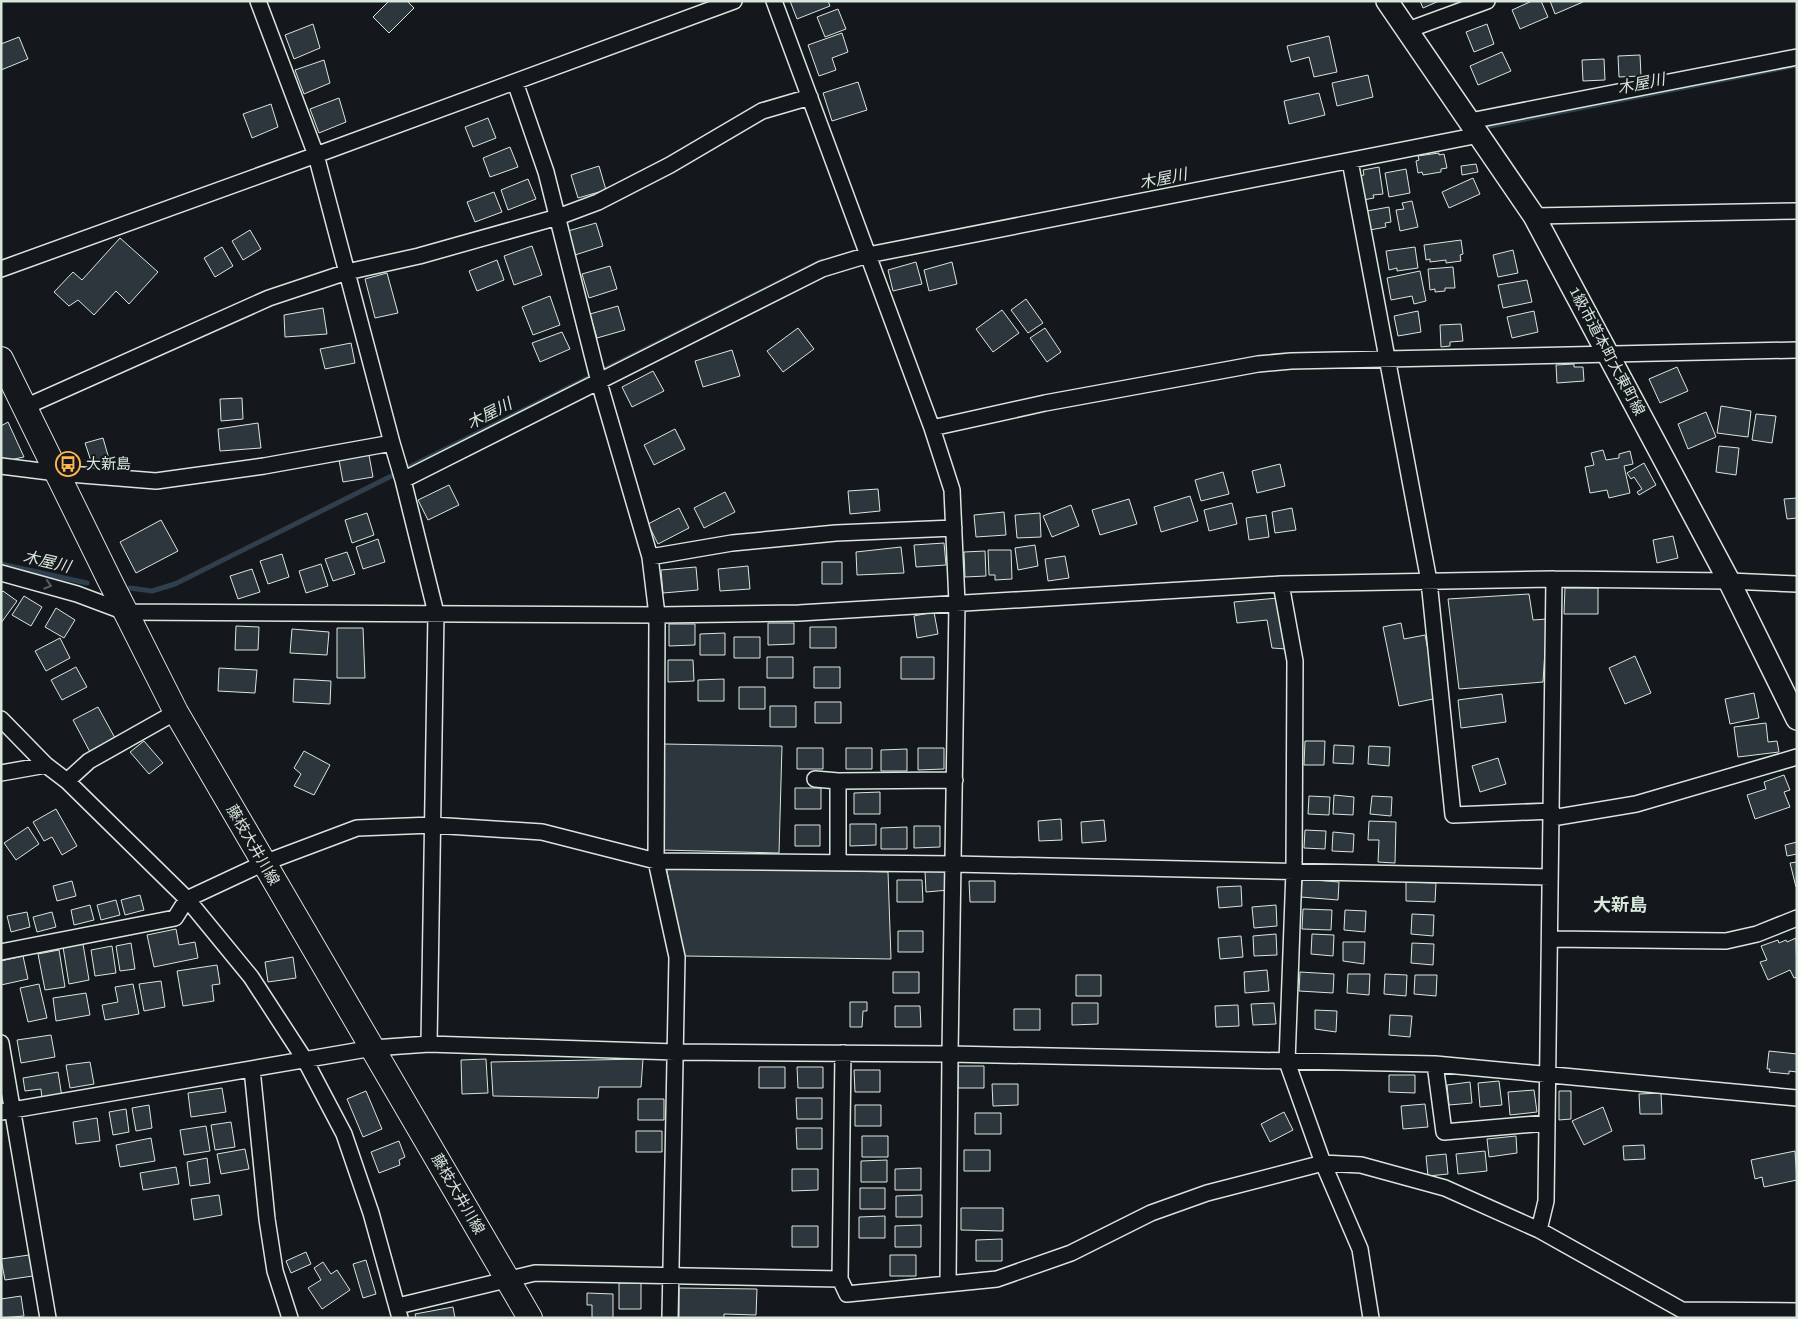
<svg xmlns="http://www.w3.org/2000/svg" width="1798" height="1319" font-family="'Roboto Serif','Noto Sans JP',serif">
  <style>
    .lines { fill: none; stroke-linecap: round; stroke-linejoin: round }
    .stream { stroke: #2f3f4d; stroke-width: 5 }
    .building { fill: #2c363c; stroke: #d8e6dc }
    .street-casing { stroke: #d8e6dc; stroke-width: 18 }
    .secondary-casing { stroke: #d8e6dc; stroke-width: 24 }
    .primary-casing { stroke: #d8e6dc; stroke-width: 26 }
    .street { stroke: #14181c; stroke-width: 15 }
    .secondary { stroke: #14181c; stroke-width: 21 }
    .primary { stroke: #14181c; stroke-width: 24 }
    .oneway { stroke: #59605f }
    .labels { text-anchor: middle; stroke-width: 4; stroke-linejoin: round; paint-order: stroke }
    .street-label { font-size: 15px; fill: #d8e6dc; stroke: #14181c }
    .poi-label { font-size: 15px; fill: #d8e6dc; stroke: #14181c; text-anchor: start }
    .water-label { font-size: 16px; font-style: italic; fill: #d8e6dc; stroke: #14181c }
    .quarter-label { font-size: 18px; font-weight: bold; fill: #d8e6dc; stroke: #14181c }
  </style>
  <rect width="100%" height="100%" fill="#14181c"/>
  <g class="lines">
    <!-- stream -->
    <path class="stream" d="M1490,126L1797,65
      M1,564L87,583
      M130,588L152,591L175,584L822,261"/>
  </g>
  <!-- building -->
  <path class="building" d="M389,1H407L414,8L389,33L373,17Z
    M790,1H828L830,6L797,19Z
    M1420,1H1439L1423,8Z
    M1532,1H1541L1548,17L1520,29L1512,10Z
    M1550,1H1583V2L1555,14Z
    M838,9L846,29L825,37L817,17Z
    M313,24L320,48L294,59L285,35Z
    M1487,24L1494,44L1474,52L1466,32Z
    M842,33L848,52L832,58L836,70L819,76L808,45Z
    M1329,36L1337,72L1314,77L1309,57L1291,62L1287,46Z
    M19,37L28,59L1,70V44Z
    M1502,52L1511,71L1478,85L1470,66Z
    M1640,55L1641,76L1619,77L1618,56Z
    M1604,59L1605,80L1583,81L1582,60Z
    M324,60L330,83L304,94L295,70Z
    M1368,75L1373,97L1337,106L1332,83Z
    M858,82L867,110L832,121L823,93Z
    M1319,93L1325,115L1289,124L1284,101Z
    M339,98L346,122L319,133L310,109Z
    M271,104L278,127L252,138L243,114Z
    M488,118L496,138L473,147L465,127Z
    M510,147L518,167L490,177L483,158Z
    M1439,153V155L1444,154L1447,168L1441,169V172L1423,175L1422,172L1418,173L1416,161L1419,160L1418,156Z
    M1476,164L1478,172L1462,175L1461,166Z
    M599,166L606,190L578,198L571,175Z
    M1379,167L1383,194L1373,195L1374,198L1363,200L1359,176L1364,175L1363,170Z
    M1406,169L1410,193L1389,197L1385,173Z
    M1473,178L1480,194L1449,208L1442,192Z
    M528,179L536,199L508,210L501,190Z
    M494,192L502,212L475,222L467,202Z
    M1412,201L1418,227L1400,231L1396,210L1404,209L1402,203Z
    M1389,207L1391,222L1385,223L1386,227L1370,230L1367,211Z
    M596,223L603,246L575,255L568,231Z
    M250,230L261,249L243,260L232,241Z
    M120,238L158,272L129,304L116,291L94,315L78,300L69,306L54,292L73,272L82,280Z
    M1461,240L1463,254L1460,255L1461,261L1446,263V260L1430,262V259L1426,260L1424,245Z
    M532,246L542,275L514,285L504,256Z
    M222,247L233,266L215,277L204,258Z
    M1415,247L1418,268L1397,271V268L1389,270L1386,251Z
    M1513,250L1518,273L1498,277L1493,255Z
    M497,260L504,280L477,291L469,271Z
    M916,262L922,284L893,291L888,270Z
    M952,262L957,284L929,291L924,270Z
    M610,266L617,289L589,298L582,274Z
    M1453,267L1455,288H1445V291L1435,292V289L1430,290L1428,269Z
    M1420,271L1426,301L1414,304L1412,296L1391,300L1387,278Z
    M387,273L398,313L375,318L365,279Z
    M1527,280L1532,302L1503,308L1498,285Z
    M550,296L560,325L533,335L522,307Z
    M1026,299L1043,323L1028,333L1011,310Z
    M618,306L625,330L597,338L590,314Z
    M323,308L327,334L285,337L284,315Z
    M1002,310L1019,333L993,352L976,329Z
    M1418,311L1421,332L1398,336L1394,316Z
    M1534,311L1538,332L1512,338L1507,317Z
    M1461,324L1463,341L1450,342V346L1441,347L1440,325Z
    M798,328L814,349L783,372L767,351Z
    M1045,328L1061,352L1047,362L1030,338Z
    M562,332L570,349L540,362L532,343Z
    M351,343L355,363L325,369L320,349Z
    M732,350L740,376L703,387L695,361Z
    M1574,364V367H1583L1584,381L1557,383L1556,365Z
    M1677,367L1688,391L1660,403L1649,379Z
    M653,371L664,391L632,407L622,387Z
    M242,398L243,419L221,421L220,399Z
    M1721,406L1751,411L1748,437L1717,433Z
    M1706,412L1716,437L1688,449L1678,424Z
    M1756,414L1776,416L1772,443L1752,440Z
    M8,422L24,457L10,460L1,458V426Z
    M258,423L261,448L220,451L218,429Z
    M675,429L685,449L654,465L644,445Z
    M103,438L109,459L92,464L85,443Z
    M1719,446L1739,448L1736,475L1716,472Z
    M1603,450L1606,460L1619,458V454L1630,451L1633,464L1624,466L1630,493L1609,498L1607,490L1590,493L1585,467L1594,465L1591,453Z
    M369,455L373,477L343,482L339,460Z
    M1644,463L1656,485L1639,495L1637,492L1642,489L1634,477L1631,479L1627,473Z
    M1280,464L1285,486L1257,493L1252,471Z
    M1223,472L1229,494L1201,501L1195,480Z
    M449,485L459,505L428,520L418,500Z
    M878,489L880,511L850,514L848,491Z
    M725,492L735,512L704,528L694,508Z
    M1190,496L1198,521L1161,532L1154,507Z
    M1797,498V518L1787,519L1784,499Z
    M1129,499L1137,524L1100,535L1092,510Z
    M1232,503L1237,524L1209,531L1204,510Z
    M1071,505L1079,526L1052,537L1043,516Z
    M679,508L689,528L658,544L648,524Z
    M1292,508L1296,530L1275,533L1272,512Z
    M1004,512L1006,535L976,537L974,515Z
    M367,513L374,535L352,543L345,520Z
    M1040,513L1041,537L1017,538L1015,515Z
    M1266,515L1269,537L1249,540L1246,518Z
    M161,520L178,551L136,573L120,542Z
    M1673,536L1678,558L1657,563L1653,540Z
    M378,539L385,562L363,569L356,547Z
    M944,543L946,565L916,567L914,545Z
    M1035,545L1038,566L1018,570L1015,548Z
    M901,547L904,573L857,575L856,552Z
    M988,550H1011L1012,579L995,580V575H989Z
    M985,551L986,576L965,577L964,552Z
    M347,552L355,574L333,581L325,559Z
    M282,554L289,577L268,584L260,561Z
    M1065,556L1069,578L1048,581L1045,559Z
    M822,562H842V584H822Z
    M321,564L328,586L306,593L299,571Z
    M748,566L750,589L720,591L718,569Z
    M696,567L698,590L663,593L661,570Z
    M252,569L260,592L238,599L230,576Z
    M1565,588H1598V614H1564Z
    M3,591L17,601L1,623V593Z
    M1529,594L1533,620L1547,619L1543,682L1459,689L1448,599Z
    M24,596L42,607L31,626L12,615Z
    M1278,598L1286,649L1272,648L1267,620L1237,623L1234,602Z
    M56,608L75,620L64,638L45,627Z
    M934,612L938,634L917,638L914,616Z
    M768,623H794V644L768,645Z
    M1401,623L1404,639L1425,635L1438,698L1399,706L1383,627Z
    M669,624H695V645L669,646Z
    M236,626L259,627L258,650H235Z
    M810,627H836V648H810Z
    M337,628H363L365,678H337Z
    M292,629L329,632L327,655L290,653Z
    M725,633V655H700V634Z
    M734,637H760V658H734Z
    M60,638L70,658L46,671L35,651Z
    M1635,656L1651,693L1625,704L1609,668Z
    M767,657H793V678H767Z
    M901,657H934V679H901Z
    M668,660H693L694,681L668,682Z
    M76,667L87,687L62,700L51,680Z
    M814,667H840V688H814Z
    M219,668L257,670L255,693L218,691Z
    M294,679L331,681L330,704L293,702Z
    M724,679V701H698V680Z
    M739,687H765V709H739Z
    M1754,693L1759,718L1730,724L1725,699Z
    M1502,694L1506,722L1461,728L1458,700Z
    M815,702H841V723H815Z
    M770,706H796V727H770Z
    M98,707L115,738L90,752L73,720Z
    M1766,723L1768,742L1777,741L1779,752L1738,757L1734,727Z
    M144,741L163,763L149,774L130,752Z
    M1305,741H1325L1324,765H1304Z
    M663,744L782,746L779,853L661,850Z
    M1334,745L1354,746L1353,764L1333,763Z
    M1369,746L1390,747L1389,766L1368,764Z
    M797,748H823V769H797Z
    M846,748H872V769H846Z
    M918,748H944V769L918,770Z
    M907,749V771H881V750Z
    M304,751L330,765L314,795L294,786L301,774L294,768Z
    M1498,758L1506,784L1480,792L1472,766Z
    M1784,775L1790,790L1784,792L1790,807L1755,819L1747,795L1766,789L1764,782Z
    M795,788H821V809H795Z
    M880,792V814H854V793Z
    M1334,795L1354,797L1353,815L1333,814Z
    M1309,796L1330,797L1329,815L1308,814Z
    M1372,796L1392,797L1391,816L1370,814Z
    M56,809L77,846L62,855L52,837L44,841L33,822Z
    M1061,819L1062,840L1039,841L1038,821Z
    M1104,820L1106,841L1082,843L1081,822Z
    M1369,821L1396,822L1395,863L1378,862L1379,840H1368Z
    M850,824H876V845L850,846Z
    M795,825H820V846H795Z
    M914,826H940V847L914,848Z
    M28,827L39,844L16,860L4,843Z
    M907,827V849H881V828Z
    M1305,830L1326,831L1325,849L1304,848Z
    M1333,832L1354,834L1353,852L1332,851Z
    M1797,842V854L1787,856L1785,845Z
    M1797,862V886L1796,887L1790,863Z
    M666,867L888,872L891,959L684,956Z
    M948,869L949,890L926,892L925,871Z
    M1302,879L1339,882L1338,900L1301,897Z
    M897,880H922L923,902H897Z
    M72,881L76,896L57,901L53,886Z
    M969,881H995V902H970Z
    M1406,882L1436,883L1435,902L1406,901Z
    M1241,886L1242,906L1219,908L1217,887Z
    M140,895L144,910L125,915L121,900Z
    M116,900L120,915L101,920L97,905Z
    M90,905L94,920L74,925L71,910Z
    M1276,905L1277,926L1254,928L1252,907Z
    M1303,909L1332,910L1331,930L1302,929Z
    M1345,910L1366,911L1365,932L1344,930Z
    M27,912L30,927L11,932L7,916Z
    M52,912L56,927L37,932L33,917Z
    M1412,914L1434,915L1433,936L1411,934Z
    M176,929L179,945L195,942L198,958L154,967L147,935Z
    M898,931H923V952H898Z
    M1276,934L1277,955L1254,956L1253,936Z
    M1312,934L1334,935L1333,956L1311,954Z
    M1241,936L1243,957L1220,959L1218,938Z
    M1796,938L1797,977L1794,978L1790,970L1768,980L1760,962L1767,960L1761,946L1778,940L1779,943L1786,940L1787,942Z
    M1343,942H1365L1364,964L1343,961Z
    M131,943L135,969L120,971L116,946Z
    M1412,943L1434,944L1433,965L1411,963Z
    M83,944L89,980L69,984L63,947Z
    M112,946L116,973L95,976L91,950Z
    M59,950L65,987L45,990L38,954Z
    M23,956L28,979L1,985V961Z
    M293,957L296,978L268,982L265,962Z
    M217,965L220,984L212,985L214,1001L183,1006L177,971Z
    M1267,970L1269,991L1245,993L1244,972Z
    M893,972H919V993H893Z
    M1300,972L1334,974L1333,993L1299,991Z
    M1348,974H1370L1369,995L1347,993Z
    M1385,974L1407,975L1406,996L1384,994Z
    M1076,975H1101V996H1076Z
    M1415,975H1437L1436,996L1414,994Z
    M161,981L165,1007L144,1011L139,984Z
    M39,984L47,1018L28,1022L20,988Z
    M133,984L139,1014L105,1020L102,1005L118,1002L115,987Z
    M86,993L90,1015L56,1021L53,998Z
    M850,1002H867V1011H863L862,1027H850Z
    M1072,1003H1098V1024L1072,1025Z
    M1274,1003L1276,1024L1253,1025L1251,1004Z
    M1238,1005L1239,1026L1216,1027L1215,1006Z
    M895,1006H920L921,1027H895Z
    M1014,1009H1040V1030H1014Z
    M1315,1010L1337,1011L1336,1032L1315,1029Z
    M1390,1015L1412,1016L1410,1037L1389,1035Z
    M51,1035L55,1057L21,1063L17,1040Z
    M1769,1051L1797,1054V1072L1789,1071V1074L1769,1072L1770,1069H1767Z
    M486,1059L488,1093L462,1094L461,1060Z
    M643,1059L641,1087H599L598,1098L493,1096L491,1062Z
    M90,1062L94,1084L70,1088L66,1065Z
    M958,1066H984V1088H958Z
    M759,1067H785V1088H759Z
    M797,1067H823V1088H798Z
    M854,1070H880V1092H855Z
    M58,1072L62,1097L42,1100L41,1089L25,1091L23,1078Z
    M1389,1075H1415V1093L1389,1092Z
    M1499,1081L1502,1105L1480,1107L1478,1083Z
    M1470,1082L1472,1103L1449,1105L1447,1085Z
    M992,1084H1018V1105L993,1106Z
    M222,1088L226,1112L191,1117L188,1093Z
    M1534,1090L1537,1112L1510,1115L1508,1092Z
    M366,1091L382,1129L363,1137L347,1099Z
    M1559,1091H1571V1119L1559,1120Z
    M1661,1093L1662,1114H1640L1639,1094Z
    M796,1098H822V1119H797Z
    M638,1099H664V1120H638Z
    M1425,1104L1428,1127L1403,1129L1401,1106Z
    M149,1105L152,1128L136,1131L132,1108Z
    M855,1105H881V1126H855Z
    M1603,1107L1612,1131L1584,1145L1572,1121Z
    M126,1109L129,1132L113,1135L109,1112Z
    M1284,1112L1293,1130L1270,1142L1261,1124Z
    M975,1113H1001V1134H975Z
    M97,1118L100,1141L76,1144L73,1122Z
    M231,1122L235,1147L215,1150L211,1125Z
    M206,1126L210,1151L184,1155L180,1130Z
    M796,1128H822V1149H797Z
    M636,1131H662V1152H636Z
    M862,1136H888V1157H862Z
    M1516,1136L1517,1153L1489,1157L1487,1139Z
    M151,1138L155,1161L120,1167L116,1145Z
    M399,1141L405,1157L399,1160L400,1165L379,1173L371,1152Z
    M1644,1145L1645,1159L1624,1160L1623,1146Z
    M245,1149L249,1169L221,1174L217,1154Z
    M964,1150H990V1171H964Z
    M1485,1151L1487,1171L1458,1174L1456,1154Z
    M1795,1151L1797,1180L1764,1187L1762,1177L1755,1179L1751,1160Z
    M1446,1154L1448,1174L1428,1176L1426,1156Z
    M207,1158L210,1183L190,1186L187,1162Z
    M887,1160V1182H861V1161Z
    M176,1167L179,1184L143,1190L140,1173Z
    M921,1168V1190H895V1169Z
    M792,1169H818V1190L792,1191Z
    M860,1188H885V1209H860Z
    M219,1195L222,1215L194,1220L191,1199Z
    M922,1195V1217H896V1196Z
    M961,1208H1003V1231L961,1230Z
    M885,1216V1238H859V1217Z
    M921,1225V1247H895V1226Z
    M792,1226H818V1247H792Z
    M1002,1239V1261H976V1240Z
    M306,1252L311,1264L291,1273L286,1261Z
    M29,1255L33,1276L5,1280L1,1259Z
    M890,1255H916V1276H890Z
    M366,1260L376,1294L363,1298L353,1264Z
    M323,1262L331,1274L337,1270L350,1290L322,1309L308,1288L321,1280L314,1268Z
    M619,1283H641V1309H619Z
    M679,1288L757,1289L756,1315L724,1314V1318H679Z
    M587,1293L613,1294V1318H592V1305H587Z
    M21,1296L24,1316L1,1318V1299Z
    M453,1307L455,1318H416L415,1314Z"/>
  <g class="lines">
    <defs>
      <path id="street" d="M258,1L316,155L392,443L403,480L436,613L429,1044
        M774,1L932,428L952,490L957,603L950,1054L948,1283
        M1408,30L1487,1
        M515,82L546,172L599,382L650,557L657,615L656,861L677,957L670,1318
        M1470,121L1797,57
        M1350,161L1429,581L1453,815L1552,811
        M1534,216L1797,211
        M1,269L316,155L734,1
        M25,407L269,298L347,272L419,256L558,217L598,202L670,165L762,111L810,97
        M932,428L1045,403L1258,364L1291,361L1797,350
        M1,466L57,473L156,481L264,466L392,443
        M403,480L822,269L868,255L1479,135
        M650,557L732,543L836,533L954,528
        M1,573L77,594L125,612L657,615L799,613L1281,584L1554,579L1729,581L1797,584
        M1281,584L1295,661L1294,871L1287,1062L1323,1163L1360,1249L1371,1318
        M1,719L46,765L67,781L187,899L251,977L305,1060L344,1134L371,1213L400,1318
        M1,773L46,765
        M815,779L838,781L955,780
        M67,781L89,761L176,712
        M838,781V863
        M1552,818L1636,804L1797,757
        M1550,939L1726,941L1757,934L1797,918
        M1,952L175,918L187,899L264,863L357,828L432,825L542,832L656,861L954,864L1550,877
        M1,1043L48,1318
        M1435,1064L1444,1132L1547,1123
        M252,1069L267,1219L275,1271L290,1318
        M1,1112L373,1048L429,1044L675,1052L950,1054L1435,1064L1797,1098
        M1539,1230L1546,1201L1554,579
        M840,1279L847,1294L997,1279L1071,1253L1151,1213L1207,1193L1323,1163L1361,1165L1445,1188L1539,1230L1682,1310L1797,1311
        M398,1306L535,1273L840,1279L843,1053"/>
      <path id="secondary" d="M1387,1L1534,216L1729,581L1797,719"/>
      <path id="primary" d="M1,359L109,579L176,712L530,1318"/>
    </defs>
    <!-- street casing -->
    <use href="#street" class="street-casing"/>
    <!-- secondary casing -->
    <use href="#secondary" class="secondary-casing"/>
    <!-- primary casing -->
    <use href="#primary" class="primary-casing"/>
    <!-- street -->
    <use href="#street" class="street"/>
    <!-- secondary -->
    <use href="#secondary" class="secondary"/>
    <!-- primary -->
    <use href="#primary" class="primary"/>
  </g>
  <!-- one-way arrows -->
  <defs><path id="oneway-chevron" d="M-2-3.5L2.5 0L-2 3.5" fill="none" stroke-width="1.6" stroke-linecap="round" stroke-linejoin="round" transform="scale(1.25)"/></defs>
  <use class="oneway" href="#oneway-chevron" transform="translate(48 585) rotate(17)"/>
  <!-- icons -->
  <defs>
    <symbol id="bus-ring" viewBox="-11 -11 22 22"><circle r="9.5" fill="#14181c" stroke="#ffb74d" stroke-width="1.5"/><path d="M-5-6H5V4H4V6H2V4H-2V6H-4V4H-5ZM-3.5-4V0h7V-4ZM-3.5 1.2v1.5H-2V1.2ZM2 1.2v1.5H3.5V1.2Z" fill="#ffb74d"/></symbol>
  </defs>
  <g fill-rule="evenodd">
    <use href="#bus-ring" x="54" y="450" width="28" height="28"/>
  </g>
  <g class="labels">
    <!-- street labels -->
    <g class="street-label">
      <text transform="translate(1607 351) rotate(62)" y="5">1級市道本町大東町線</text>
      <text transform="translate(253 845) rotate(60)" y="5">藤枝大井川線</text>
      <text transform="translate(458 1194) rotate(60)" y="5">藤枝大井川線</text>
    </g>
    <!-- poi labels -->
    <g class="poi-label">
      <text x="86" y="469">大新島</text>
    </g>
    <!-- water labels -->
    <g class="water-label">
      <text transform="translate(1641 83) rotate(-11)" y="6">木屋川</text>
      <text transform="translate(1163 178) rotate(-11)" y="6">木屋川</text>
      <text transform="translate(489 413) rotate(-27)" y="6">木屋川</text>
      <text transform="translate(47 561) rotate(13)" y="6">木屋川</text>
    </g>
    <!-- quarter labels -->
    <g class="quarter-label">
      <text x="1620" y="911">大新島</text>
    </g>
  </g>
  <!-- border -->
  <rect width="1798" height="1319" fill="none" stroke="#d8e6dc" stroke-width="5"/>
</svg>
